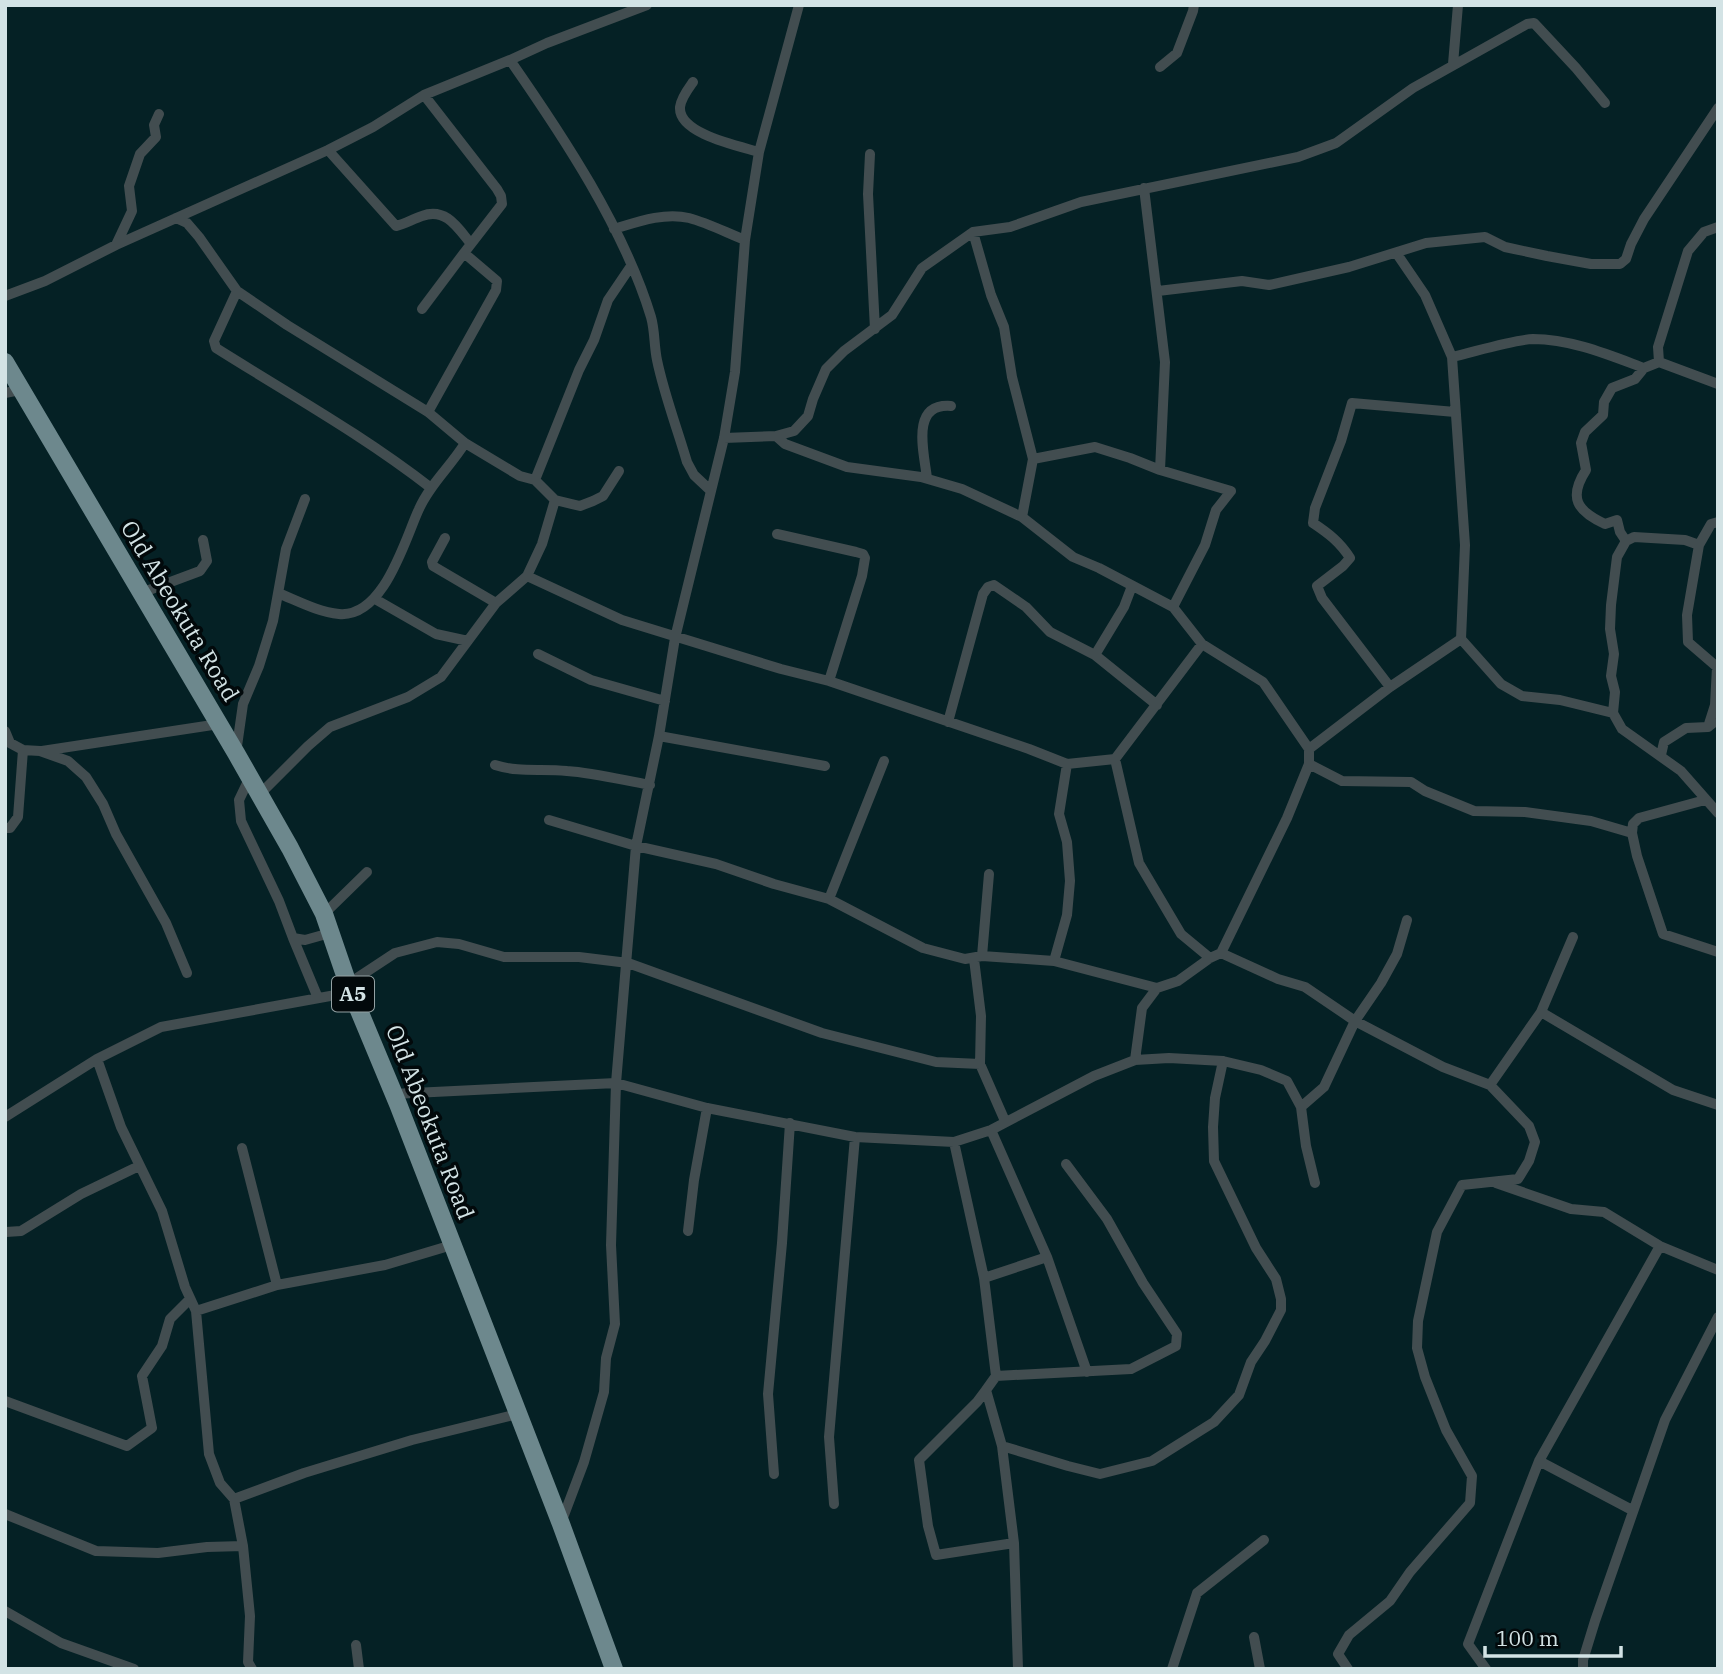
<svg xmlns="http://www.w3.org/2000/svg" width="1723" height="1674" font-family="'IBM Plex Serif',serif">
  <style>
    .lines { fill: none; stroke-linecap: round; stroke-linejoin: round }
    .minor { stroke: #424d50; stroke-width: 10 }
    .trunk { stroke: #6d888d; stroke-width: 18 }
    .labels { text-anchor: middle; stroke-width: 7; stroke-linejoin: round; paint-order: stroke }
    .shield { fill: #02090b; stroke: #94a2a4; stroke-width: 2 }
    .shield-label { font-size: 21px; font-weight: bold; fill: #d3e3e5 }
    .street-label { font-size: 23px; fill: #d3e3e5; stroke: #02090b }
  </style>
  <rect width="100%" height="100%" fill="#052125"/>
  <g class="lines">
    <!-- minor -->
    <path class="minor" d="M510,60C563,136 624,228 651,317C655,331 654,346 657,360C664,394 677,428 687,462L694,475L711,491
      M1453,64L1458,5
      M1160,67L1177,53L1193,11L1194,5
      M693,82C688,89 681,98 680,107C678,134 739,146 759,152
      M424,95L497,189L501,196L502,204L464,253L497,281L496,290L428,412
      M328,150L396,226C405,224 413,219 422,216C446,207 458,228 471,244
      M870,154L868,194L875,329
      M1144,188L1165,362L1160,470
      M176,218L187,223L199,237L237,291L287,325L428,412L465,443L520,476L535,480L555,500L580,506L593,501L603,496L619,471
      M614,229C637,222 664,212 689,218C708,223 727,233 745,240
      M973,232L991,295L1004,327L1012,377L1033,459L1022,517
      M116,245L132,211L129,186L140,154L156,137L154,125L159,114
      M1397,254L1425,295L1452,357L1465,545L1461,639L1501,684L1522,696L1560,700L1613,713L1622,729L1681,771L1718,813
      M237,291L214,341L216,348C289,394 363,435 431,488
      M1158,291L1242,281L1269,285L1349,267L1426,243L1485,237L1505,247L1547,256L1591,264H1620L1626,259L1631,244L1644,219L1718,108
      M5,296L45,281L116,245L328,150L373,127L424,95L510,60L547,43L647,5
      M422,309L464,253
      M1452,357C1474,352 1512,340 1533,339C1571,339 1609,355 1644,368L1659,362L1718,384
      M1659,362L1658,347L1688,251L1704,232L1718,227
      M5,393L20,390
      M776,436L785,444L847,467L921,477L962,489L1022,517L1073,557L1099,568L1173,607L1202,644L1263,682L1309,749
      M724,438L776,436L794,431L808,416L813,399L826,369L844,351L892,315L922,268L973,232L1010,227L1081,202L1298,157L1336,143L1413,88L1527,24L1534,23L1576,68L1605,103
      M1033,459L1095,447L1130,458L1160,470L1231,491L1216,510L1205,545L1173,607
      M927,478C924,452 910,403 951,406
      M535,480L579,370L594,340L608,300L631,266
      M777,534L856,552L863,554L865,558L862,576L829,681
      M445,538L432,562L433,566L496,603
      M1626,541L1620,532L1617,520L1605,524C1577,511 1568,498 1586,470L1581,443L1585,432L1603,415L1604,402L1612,388L1635,379L1644,368
      M527,576L622,620L781,669L829,681L1029,749L1067,764L1115,759L1202,644
      M141,593L200,571L207,561L203,540
      M278,593C298,601 318,612 339,614C384,618 405,539 419,509C430,484 451,466 465,443
      M375,599L436,634L468,641
      M538,654L591,680L665,701
      M1095,655L1124,607L1132,586
      M1390,687L1322,598L1317,586L1343,566L1350,558C1340,542 1328,533 1313,523L1315,508L1341,441L1352,403L1455,412
      M1613,713L1615,692L1611,676L1614,654L1610,629L1611,605L1617,557L1626,541L1634,537L1685,540L1699,545
      M948,722L983,594L988,587L994,585L1026,607L1050,632L1095,655L1157,705
      M1708,727L1715,705L1717,667L1688,642L1687,615L1699,545L1711,524L1718,522
      M5,731L10,743L23,750L40,751L68,761L86,777L103,804L116,834L166,923L187,973
      M659,736L825,766
      M42,751L219,724
      M236,753L243,704L259,666L273,621L286,549L305,499
      M1661,755L1664,742L1686,728L1708,727L1713,723
      M1115,759L1139,863L1181,934L1210,958
      M1309,764L1342,781L1411,782L1425,791L1474,811L1525,812L1591,821L1632,833L1633,824L1639,818L1705,800
      M495,765C520,773 542,768 567,771C595,773 622,780 650,785
      M250,777L239,800L241,821L279,901L293,938L305,940L330,933
      M259,795L308,746L330,727L408,697L441,677L496,603L527,576L542,544L555,500
      M549,820L636,846L716,864L774,884L829,899L923,948L965,959L982,956L1054,961L1157,988L1178,981L1210,958L1221,953L1287,818L1309,764V749L1390,687L1461,639
      M5,828H10L18,817L23,750
      M1632,833L1637,856L1663,934L1718,952
      M829,899L884,761
      M324,914L367,872
      M293,938L318,998
      M1221,953L1278,979L1305,987L1355,1021L1443,1067L1490,1085L1529,1126L1535,1142L1529,1161L1518,1179L1462,1185L1437,1232L1418,1321L1417,1348L1425,1377L1446,1430L1472,1476L1470,1503L1410,1572L1390,1601L1349,1635L1338,1654L1348,1669
      M982,956L989,874
      M974,959L981,1016L980,1064L1005,1121
      M1054,961L1067,915L1070,881L1067,842L1059,814L1067,764
      M348,984L395,953L437,942L459,944L504,957H579L628,963L822,1033L936,1062L980,1064
      M1541,1012L1673,1090L1718,1105
      M97,1059L121,1127L162,1211L185,1287L196,1311L209,1454L220,1483L234,1499L243,1546L250,1616L248,1662L252,1669
      M1135,1060L1142,1008L1157,988
      M1490,1085L1541,1012L1573,937
      M393,1094L616,1083L707,1108L855,1137L954,1142L991,1130L1094,1076L1135,1060L1169,1058L1223,1061L1261,1070L1287,1081L1301,1107
      M5,1117L97,1059L161,1027L352,992
      M991,1130L1047,1257L1087,1372
      M954,1142L984,1278L996,1376L986,1390L1002,1446L1014,1543L1018,1669
      M242,1148L277,1285
      M1315,1183L1306,1146L1301,1107L1324,1087L1355,1021L1381,983L1397,954L1407,920
      M1496,1183L1571,1209L1604,1212L1660,1246L1718,1270
      M688,1231L694,1180L707,1108
      M6,1232L21,1231L81,1194L139,1166
      M984,1278L1047,1257
      M196,1311L277,1285L385,1265L452,1245
      M996,1376L1131,1369L1176,1346L1177,1334L1143,1283L1107,1219L1066,1164
      M986,1390L977,1402L919,1460L928,1526L936,1555L1014,1543
      M5,1401L127,1446L152,1428L142,1376L162,1346L170,1319L190,1299
      M1002,1446L1068,1466L1100,1474L1152,1461L1214,1422L1239,1395L1251,1362L1265,1341L1281,1310V1299L1276,1279L1256,1248L1214,1161L1213,1127L1215,1098L1223,1061
      M1539,1461L1632,1510
      M774,1474L768,1394L782,1243L790,1123
      M234,1499L304,1473L412,1440L518,1414
      M834,1504L829,1437L855,1137
      M5,1514L96,1551L158,1553L207,1547L243,1546
      M561,1523L584,1462L604,1392L606,1358L615,1324L611,1245L616,1083L636,846L659,736L675,638L724,438L735,372L745,240L759,152L799,5
      M5,1611L61,1643L134,1669
      M1254,1637L1260,1669
      M356,1645L359,1669
      M1172,1669L1197,1593L1264,1540
      M1486,1669L1468,1644L1539,1461L1660,1246
      M1583,1669V1660L1595,1621L1665,1420L1718,1317"/>
    <!-- trunk -->
    <path class="trunk" d="M5,362L236,753L290,848L324,914L348,984L398,1104L561,1524L614,1669"/>
  </g>
  <g class="labels">
    <!-- shield labels -->
    <rect class="shield" x="332" y="976.5" width="42" height="35" rx="5"/>
    <g class="shield-label">
      <text x="353" y="1001">A5</text>
    </g>
    <!-- street labels -->
    <g class="street-label">
      <text transform="translate(180 611) rotate(59)" y="8">Old Abeokuta Road</text>
      <text transform="translate(430 1122) rotate(69)" y="8">Old Abeokuta Road</text>
    </g>
  </g>
  <!-- border -->
  <rect width="1723" height="1674" fill="none" stroke="#d3e3e5" stroke-width="14"/>
  <!-- scale -->
  <path d="M1485 1646v10h136v-10" fill="none" stroke="#d3e3e5" stroke-width="3.5"/>
  <text x="1496" y="1646" font-size="21" fill="#d3e3e5" stroke="#02090b" stroke-width="5" paint-order="stroke">100 m</text>
</svg>
